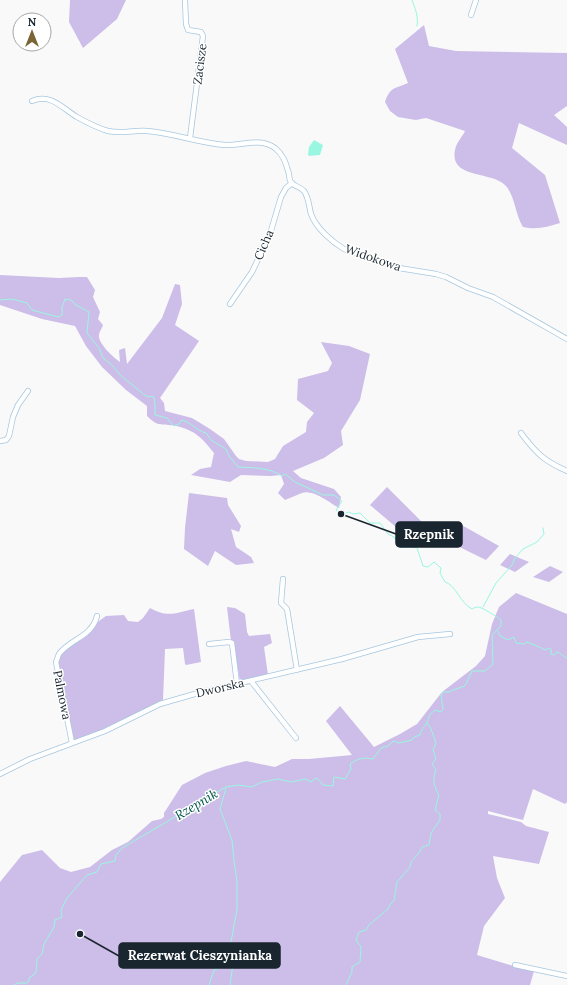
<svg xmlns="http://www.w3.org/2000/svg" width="567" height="985" font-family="Lora,serif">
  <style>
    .green { fill: #cdbde9 }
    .water { fill: #99f7e1 }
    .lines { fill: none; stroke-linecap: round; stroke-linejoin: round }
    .stream { stroke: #99f7e1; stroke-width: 1 }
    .minor-casing { stroke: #a6c7df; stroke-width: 6 }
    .minor { stroke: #fff; stroke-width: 4.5 }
    .labels { text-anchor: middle; stroke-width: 3; stroke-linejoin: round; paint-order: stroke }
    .street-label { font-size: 12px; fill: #19262f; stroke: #fff }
    .water-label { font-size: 13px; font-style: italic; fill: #005648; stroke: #fff }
    .leader { fill: none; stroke: #19262f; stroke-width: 1.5 }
    .callout-dot { fill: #19262f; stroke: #fff; stroke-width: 1.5 }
    .callout { fill: #19262f; stroke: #19262f; stroke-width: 1.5 }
    .callout-label { font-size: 13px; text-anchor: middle; font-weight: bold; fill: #fff }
  </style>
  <rect width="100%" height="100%" fill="#f9f9f9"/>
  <!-- green -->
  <path class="green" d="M70,0H126L117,19L83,48L69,22Z
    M424,25L429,46L456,51L567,53V106L554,115L567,127V145L519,123L512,148L545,175L560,223C547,227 537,230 523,227C515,214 515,195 505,185C491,171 449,179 455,150C456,143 463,136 465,131L426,118L416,120L398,117L390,111L385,102C390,87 394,89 408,83L395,49Z
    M0,275L59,278L79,277H87L95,290L93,297L100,312L98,319L103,325C102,329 98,333 99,337C100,345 113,357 120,362L119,350L125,348L127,364L162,318L175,284L180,285L182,304L175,325L199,341L160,398L164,403L165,411L192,418L210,429L224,439L236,456L239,459L246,461L268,462L275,459L283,446L306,432L307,422L314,413L297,400L298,379L328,371L332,363L321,342L349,346L370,354L360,400L341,431L343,445L324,458L293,471L301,478L334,489L341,497L339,508C330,503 313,489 302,493C296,495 291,498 285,500L278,493L284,484L281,475L271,476L241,475L230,482L191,475L200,469L211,467L214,453C203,439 195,430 176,426C161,423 159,428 147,416V406L126,390L102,367L86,346L75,326L42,319L0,305Z
    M387,487L424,524L416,544L370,505Z
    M189,493L227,498L228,505L241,526L239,532L231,529L236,547L251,557L254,563L236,565L215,551L208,566L184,549L185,528Z
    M458,523L499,546L486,560L439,537Z
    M510,554L529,562L515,572L500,565Z
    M550,566L563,572L549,582L533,577Z
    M516,593L567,614V802L565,804L533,789L523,820L488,811V814L521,822L526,826L549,832L539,864L493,856L497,878L505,898L484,926L477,955L510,965L534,971L530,985H0V882L22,855L42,850L60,868L71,872L90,867L112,850L128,842L152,821L161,819L164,817V813L182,785L205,773L226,766L246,761L275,767L292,759H309L352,755L326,721L340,706L374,747L400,734L417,724L442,692L476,666L485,656L492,624L499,607Z
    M227,607L235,608L245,614L247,632L249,636L270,634L272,643L264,647L268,675L240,682L234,643L231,641Z
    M150,608C168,618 175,613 194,609L201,662L186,665L185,664L183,648L165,649L163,700L98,732L74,741L58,665V659L62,652L87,636L99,621L106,616L124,615L128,621L138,622L143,618Z"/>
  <!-- water -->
  <path class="water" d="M314,140L323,145L320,155L309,156L308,154L309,147Z"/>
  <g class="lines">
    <!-- stream -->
    <path class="stream" d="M412,0C415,8 419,18 417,26
      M0,300L12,299L27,303L32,310L58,317L62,315V308L65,299L71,300L76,305L89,312L87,333L99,348L103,358L112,365L120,375L146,396L154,397L155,406V415L167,418L174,426L179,424L182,420C192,423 197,431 206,433L211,440L226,449L229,456L238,467C254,468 268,467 282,476L285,474L295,482L323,495H334L342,501L336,510L341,514L349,512L353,514L360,513L370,523H380L388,534L394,537L400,547H410L417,548L423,566L428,567L434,562L441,568L440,573L445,582C456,585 460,603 472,609C474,608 476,607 478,607C480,606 499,618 501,620V626L492,635L493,664L485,671H472L465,686L453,690L449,692H443L441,695L443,709L441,712L435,710C426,717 431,717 426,724C423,729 422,728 420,735L414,737L412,740L399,743L393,741L388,746L381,748L373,759C363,757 359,758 350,764L351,769L345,779L334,777L333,786L323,785L318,779L316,778L311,782L306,779L291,782L278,779L262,782L252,787L238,785L226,787L122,848L116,855L115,861L101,864L97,872L87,875L67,898L61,910L62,917L55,920L54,927L44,944L42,954L37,959L36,973L29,978V981L27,983H18L14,985
      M483,607L496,583L512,565L515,558L523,549L537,542L544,534L543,528
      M498,631L500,636L508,640L514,637L516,643L524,644L527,642C533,645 539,646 545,650L549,648L551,649V654L554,655L557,652C561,653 563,657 567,658
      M226,788L220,809L232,840L234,861L237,881V909L231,942L233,964L230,985
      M209,985L214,970L233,964
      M346,985L352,972V967L360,962L361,947L356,940L359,932L366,930L369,925L388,909L391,903L394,901L397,882L410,867L411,862L419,853L422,847L429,845L431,833L440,820V814L435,810L439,795C434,787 432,779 436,770L432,764L436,759L433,750L436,743L431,729L427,723"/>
    <defs>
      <path id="minor" d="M185,0L186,24L188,30L201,32L203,36L190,138
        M471,15L476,0
        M32,101C51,93 62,108 77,117C86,122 97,128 108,131C122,134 133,130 147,131C173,133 199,143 225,145C242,146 259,137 275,148C284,155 286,164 289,174C289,177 290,181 291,183C295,186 300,187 304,191C309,198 309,207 311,214C316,228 332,242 344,249L399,268L436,274L446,277L468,288L493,297L567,339
        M230,304L252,272L270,234L281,197L286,188L292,183
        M521,433C536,453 544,461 567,471
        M0,441L6,440L9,436L13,417L18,405L28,391
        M283,579L281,603L287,609L297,670
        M209,644L229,642L232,643L237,684
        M251,681L296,738
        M72,743L56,662C57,660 58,656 59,654C70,639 92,637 97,616
        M0,774L30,759L105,731L160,704L198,693L342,659L418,637L450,634
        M515,965L567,976"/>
    </defs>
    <!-- minor casing -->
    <use href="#minor" class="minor-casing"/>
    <!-- minor -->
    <use href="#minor" class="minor"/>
  </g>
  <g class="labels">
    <!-- street labels -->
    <g class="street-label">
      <text transform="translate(200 64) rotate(-83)" y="4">Zacisze</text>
      <text transform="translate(264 245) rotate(-67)" y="4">Cicha</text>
      <text transform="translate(373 258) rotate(19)" y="4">Widokowa</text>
      <text transform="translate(220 688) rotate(-13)" y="4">Dworska</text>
      <text transform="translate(62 695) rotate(79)" y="4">Palmowa</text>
    </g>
    <!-- water labels -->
    <g class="water-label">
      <text transform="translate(196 804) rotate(-31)" y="5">Rzepnik</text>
    </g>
  </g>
  <!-- callouts -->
  <path class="leader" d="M341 514L396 534M80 934L119 956"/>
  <g class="callout-dot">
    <circle cx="341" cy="514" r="4"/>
    <circle cx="80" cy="934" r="4"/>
  </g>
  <g class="callout">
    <rect x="396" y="522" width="66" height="25" rx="4"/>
    <rect x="119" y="943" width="161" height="25" rx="4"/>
  </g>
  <g class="callout-label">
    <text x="429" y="539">Rzepnik</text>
    <text x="200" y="960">Rezerwat Cieszynianka</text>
  </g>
  <!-- north arrow -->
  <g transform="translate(32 32)"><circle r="19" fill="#ffffff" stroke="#a3a8ac"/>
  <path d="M0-3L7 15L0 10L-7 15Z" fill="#7c6535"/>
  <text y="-6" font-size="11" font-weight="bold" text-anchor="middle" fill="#19262f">N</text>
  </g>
</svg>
